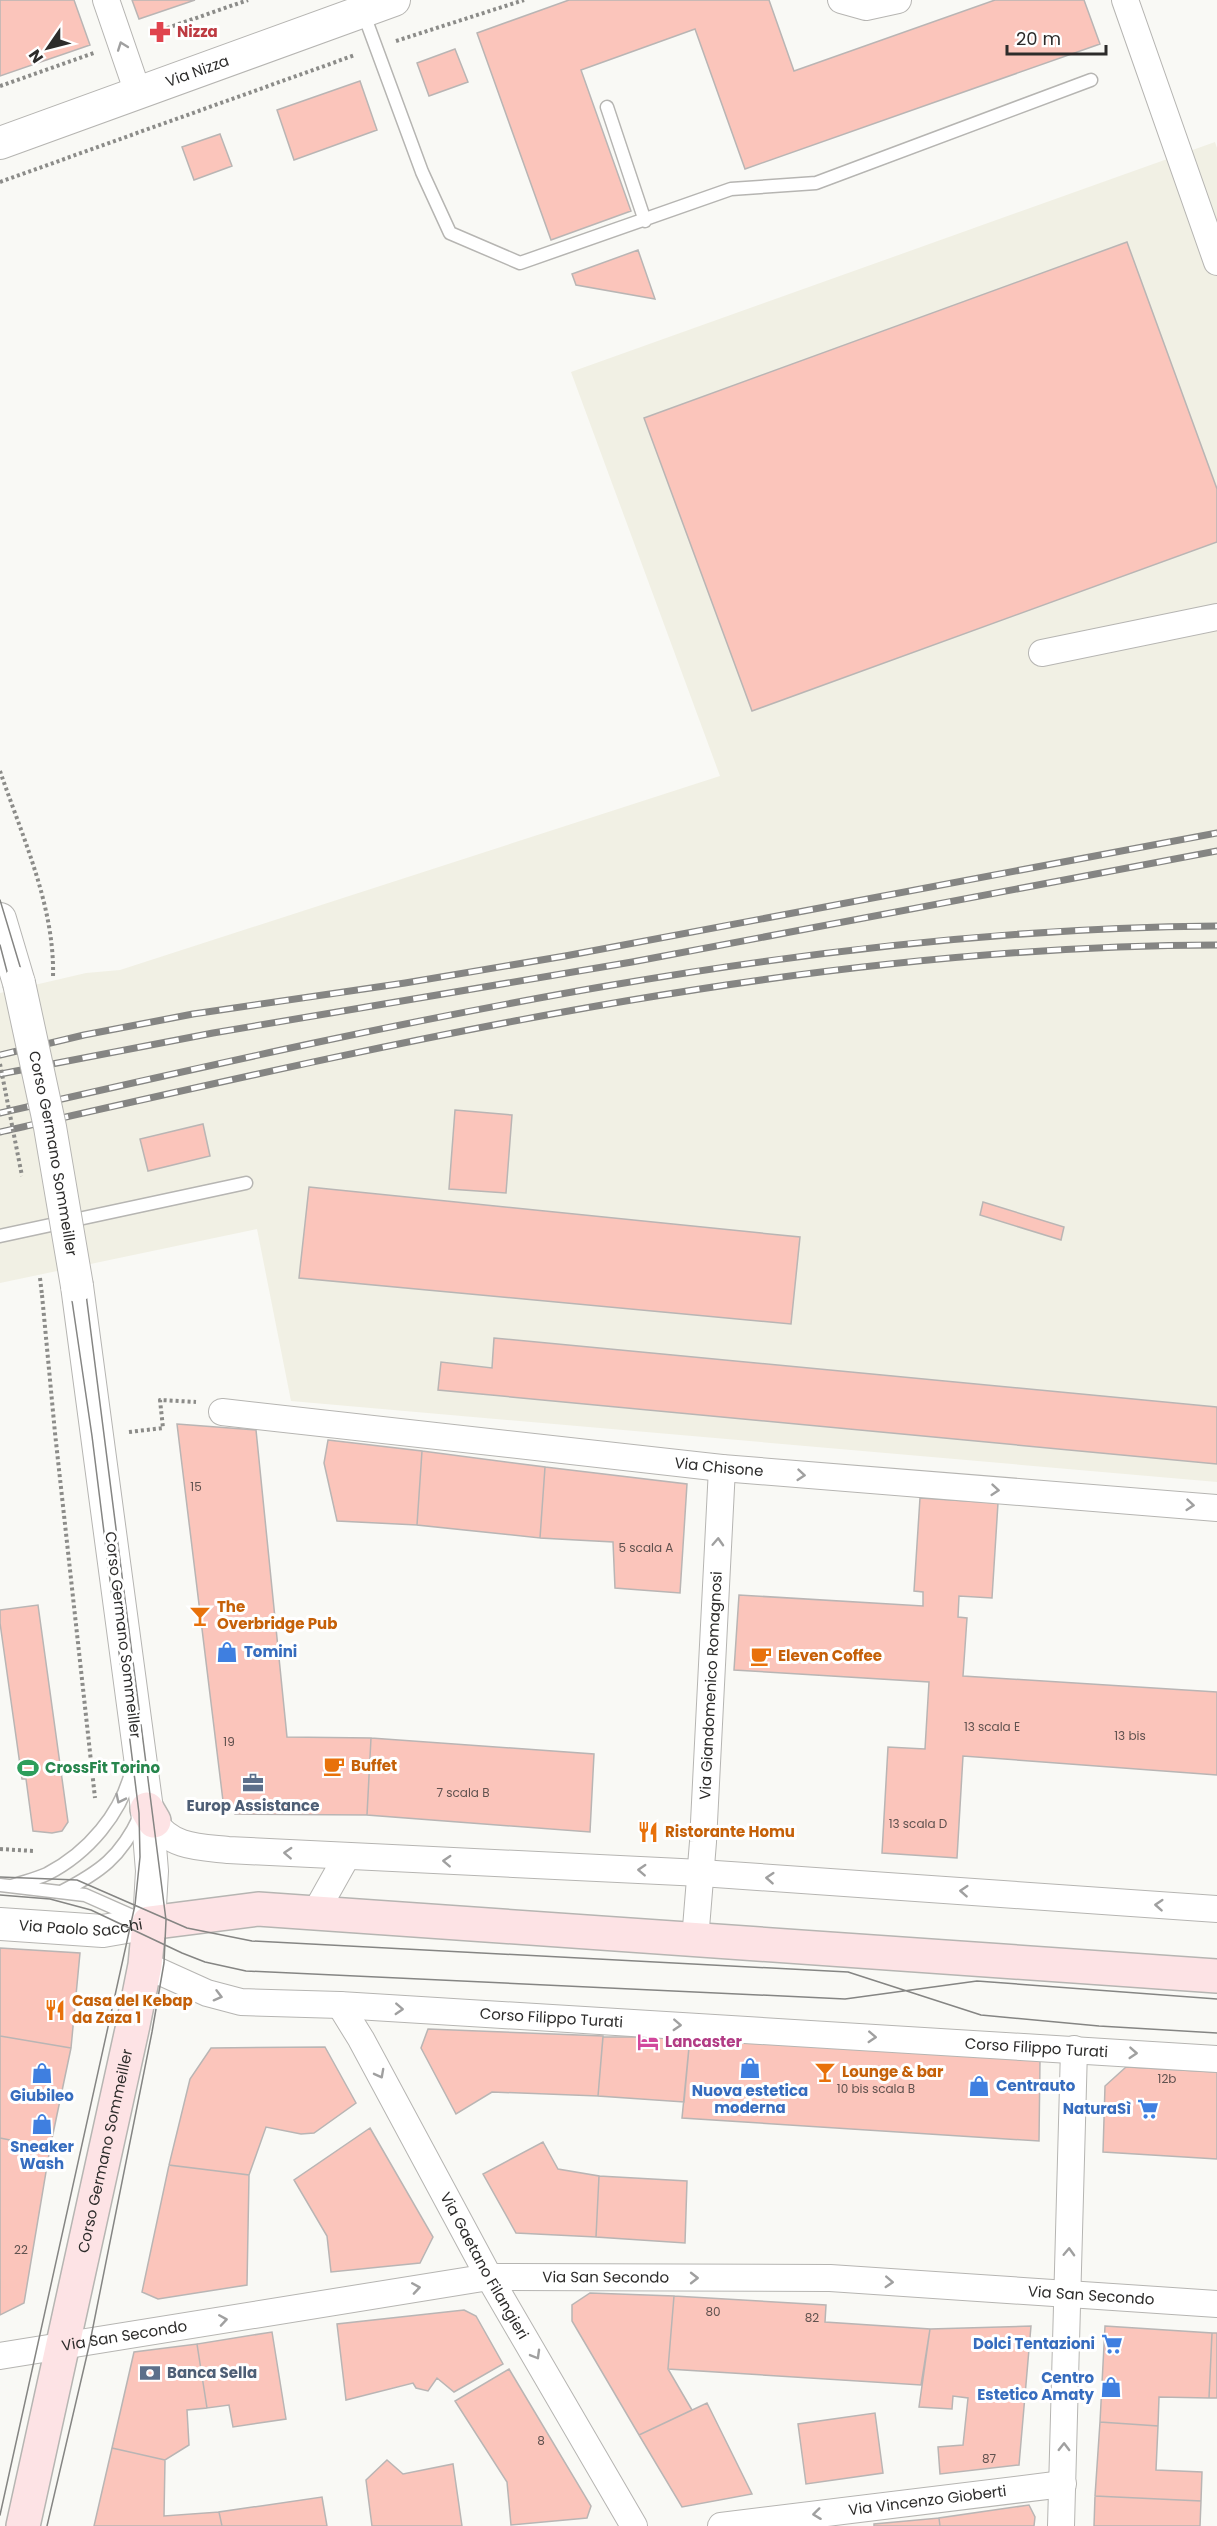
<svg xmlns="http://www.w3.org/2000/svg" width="1217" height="2526" font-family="Poppins,sans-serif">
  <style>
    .built { fill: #f1f0e4 }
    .building { fill: #fbc5bb; stroke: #b9b5b4; stroke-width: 1.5 }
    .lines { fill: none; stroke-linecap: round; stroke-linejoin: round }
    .service-casing { stroke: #b6b5b2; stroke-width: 15 }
    .minor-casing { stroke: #b6b5b2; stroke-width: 28 }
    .tertiary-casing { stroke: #b6b5b2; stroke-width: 34 }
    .secondary-casing { stroke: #b6b5b2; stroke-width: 36 }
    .path { stroke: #8c8c89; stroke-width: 4; stroke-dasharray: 3 3; stroke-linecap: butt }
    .service { stroke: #fff; stroke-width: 12 }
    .minor { stroke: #fff; stroke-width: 26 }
    .tertiary { stroke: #fff; stroke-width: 32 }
    .secondary { stroke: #fde3e5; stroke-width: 33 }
    .tram { stroke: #858583; stroke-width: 1.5 }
    .rail-casing { stroke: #858583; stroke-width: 7 }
    .rail { stroke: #fff; stroke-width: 4.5; stroke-dasharray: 14; stroke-linecap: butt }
    .tertiary-bridge-casing { stroke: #b6b5b2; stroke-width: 34; stroke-linecap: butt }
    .path-bridge { stroke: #8c8c89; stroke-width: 4; stroke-dasharray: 3 3; stroke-linecap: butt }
    .tertiary-bridge { stroke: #fff; stroke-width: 32 }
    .oneway { stroke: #a0a0a0 }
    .labels { text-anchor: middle; stroke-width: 6; stroke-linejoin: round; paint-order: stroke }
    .number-label { font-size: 12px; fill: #60524f }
    .health-label { font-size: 15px; font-weight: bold; fill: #be3a42; stroke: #fff; text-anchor: start }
    .street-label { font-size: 15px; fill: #2d2c2b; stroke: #fff }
    .food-label { font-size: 15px; font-weight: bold; fill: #c56008; stroke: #fff; text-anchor: start }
    .shop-label { font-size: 15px; font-weight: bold; fill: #366cbe; stroke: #fff }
    .leisure-label { font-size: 15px; font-weight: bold; fill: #27864d; stroke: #fff; text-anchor: start }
    .service-label { font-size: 15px; font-weight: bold; fill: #4e5e75; stroke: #fff }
    .hotel-label { font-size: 15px; font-weight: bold; fill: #b23c85; stroke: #fff; text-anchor: start }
  </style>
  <rect width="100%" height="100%" fill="#f9f9f5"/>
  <!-- built -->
  <path class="built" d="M1215,142L1217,148V1482L291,1401L257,1229L0,1283V993L86,973L120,970L720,776L571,372Z"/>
  <!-- building -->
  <path class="building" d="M0,0H74L90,45L0,76Z
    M132,0H195L139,19Z
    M569,0H769L794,71L995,0H1084L1100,44L745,169L695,29L581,70L631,211L551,240L477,33Z
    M455,49L468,82L429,96L417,63Z
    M360,81L377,130L294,160L277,110Z
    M220,134L232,166L194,180L182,147Z
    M1127,242L1217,489V542L752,711L644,418Z
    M638,250L655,299L576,285L572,274Z
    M455,1110L512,1115L506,1193L449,1189Z
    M203,1124L210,1156L148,1171L140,1139Z
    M309,1187L800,1237L791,1324L299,1278Z
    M983,1202L1064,1227L1061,1240L980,1215Z
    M494,1338L1217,1407V1464L438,1390L441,1362L492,1368Z
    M177,1424L256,1430L287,1737L371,1738L367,1815L235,1814L223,1801Z
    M328,1440L422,1451L417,1525L337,1521L324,1463Z
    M422,1451L545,1467L540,1538L417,1525Z
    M545,1467L687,1484L680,1593L615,1588L613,1542L540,1538Z
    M920,1498L998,1503L992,1598L959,1596L958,1617L967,1618L963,1676L1217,1692V1775L963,1756L957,1858L882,1853L888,1747L925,1749L929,1682L734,1670L739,1595L923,1606V1592L914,1591Z
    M38,1605L68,1822L62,1831L52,1833L33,1831L26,1779H22L0,1623V1610Z
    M371,1738L594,1754L590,1832L367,1815Z
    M0,1948L80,1953L71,2048L0,2036Z
    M428,2029L603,2036L598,2096L492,2092L456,2114L421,2048Z
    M0,2036L71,2048L50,2148L0,2138Z
    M603,2037H690L684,2102L598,2096Z
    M690,2037L1040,2060L1039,2141L682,2118Z
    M325,2047L356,2103L314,2133L301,2134L266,2127L249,2175L169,2165L190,2079L211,2048Z
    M1126,2067L1217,2072V2159L1103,2152L1105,2086Z
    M370,2128L433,2237L420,2263L331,2272L327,2236L294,2180Z
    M0,2138L50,2148L24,2303L0,2315Z
    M543,2142L558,2169L599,2176L596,2237L516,2233L483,2174Z
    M169,2165L249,2175L247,2285L158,2299L142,2292Z
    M599,2176L687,2181L685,2243L596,2237Z
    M590,2293L674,2296L668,2369L692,2410L639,2435L572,2321V2305Z
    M674,2296L826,2305L825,2322L930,2329L921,2385L668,2369Z
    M464,2310L476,2316L503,2364L454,2392L437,2378L428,2391L416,2388L413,2383L346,2400L337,2324Z
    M1031,2326L1019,2465L940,2474L938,2447L963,2445L968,2398L953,2396L952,2409L919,2407L930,2329Z
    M1105,2326L1212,2333L1209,2398L1159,2397L1158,2426L1100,2422Z
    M272,2332L286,2419L233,2427L229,2405L207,2408L197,2344Z
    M1212,2333H1217V2398H1209Z
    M197,2344L207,2408L187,2410L189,2445L165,2460L112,2448L134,2352Z
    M509,2369L591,2506L587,2518L511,2525L507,2482L455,2401Z
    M707,2403L752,2494L682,2507L639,2435Z
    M875,2413L883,2473L806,2484L798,2424Z
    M1100,2422L1158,2426L1156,2470L1202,2472L1201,2501L1095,2496Z
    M112,2448L165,2460L164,2516L219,2512L222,2526H94Z
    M387,2460L403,2474L453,2464L462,2526H372L366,2480Z
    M1095,2496L1201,2501L1200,2526H1094Z
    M322,2497L327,2526H222L219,2512Z
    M1029,2505L1035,2517L1034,2526H940L939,2518Z
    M939,2518L940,2526H874V2524Z"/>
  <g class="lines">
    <defs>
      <path id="service" d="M363,12L422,172L450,233L520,263L731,189L816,183L1091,80
        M607,107L645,221
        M0,1236L246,1183
        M0,1885L85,1895L137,1918
        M12,1886C23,1882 36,1879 47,1874C88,1853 122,1813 132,1769
        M61,1892C100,1872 121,1857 140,1816"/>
      <g id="minor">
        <path d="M106,0L138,93"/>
        <path d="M841,0L866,7L898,0"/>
        <path d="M1125,0L1217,262"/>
        <path d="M1042,653L1217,617"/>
        <path id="s1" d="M222,1412L722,1468L1217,1508"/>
        <path d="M154,1821C171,1848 200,1847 228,1850L701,1873L1217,1909"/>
        <path d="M315,1913L347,1856"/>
        <path id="s2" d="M695,1940L703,1842L722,1468"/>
        <path id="s3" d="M145,1965L207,1993L241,2002L340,2005L1217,2059"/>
        <path id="s4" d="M340,2005L361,2039L489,2277L634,2526"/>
        <path id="s5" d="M0,2356L489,2277L830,2278L1217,2304"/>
        <path id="s6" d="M721,2526L1063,2484"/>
        <path d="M1061,2526L1074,2049"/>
      </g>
      <g id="tertiary">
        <path id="s7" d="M0,143L394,0"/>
        <path d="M0,919L19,983"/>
        <path id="s8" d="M0,1924L103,1931L149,1923L152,1871L147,1809L77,1286"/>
      </g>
      <g id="secondary">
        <path d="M147,1809L154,1821"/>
        <path id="s9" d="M23,2526L133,2025L145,1965L149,1923L258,1909L1217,1976"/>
      </g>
    </defs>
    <!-- service casing -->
    <use href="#service" class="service-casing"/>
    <!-- minor casing -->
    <use href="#minor" class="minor-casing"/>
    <!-- tertiary casing -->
    <use href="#tertiary" class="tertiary-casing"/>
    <!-- secondary casing -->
    <use href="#secondary" class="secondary-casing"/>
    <!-- path -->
    <path class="path" d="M150,34L248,0
      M396,41L524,0
      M0,86L94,53
      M0,182L355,55
      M0,771C22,836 55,907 53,977
      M42,1295L55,1433L95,1798
      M129,1432L163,1428L160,1400L196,1402
      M0,1849L34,1851"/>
    <!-- service -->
    <use href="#service" class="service"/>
    <!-- minor -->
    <use href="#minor" class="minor"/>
    <!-- tertiary -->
    <use href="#tertiary" class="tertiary"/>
    <!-- secondary -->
    <use href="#secondary" class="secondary"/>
    <!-- tram -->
    <path class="tram" d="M0,900L25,983L43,1054L58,1126L85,1286L166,1920L164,1963L152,2032L90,2342L47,2526
      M0,945L30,1059L70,1287L92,1436L139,1813L140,1857L135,1905L0,2515
      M0,1877L77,1880L187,1928L252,1941L848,1972L981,2015L1099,2026L1217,2033
      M0,1895L50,1899L91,1910L182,1953L205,1962L246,1971L845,1999L977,1981L1217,1999"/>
    <defs>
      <path id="rail" d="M0,1055L84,1035L193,1014L405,983L565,956L1217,833
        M0,1074L213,1033L632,962L1217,851
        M0,1113C400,1022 804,929 1217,926
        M0,1132C401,1041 804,946 1217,945"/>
    </defs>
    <!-- rail casing -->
    <use href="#rail" class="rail-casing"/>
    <!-- rail -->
    <use href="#rail" class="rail"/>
    <defs>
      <g id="tertiary-bridge">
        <path id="s10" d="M19,983L50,1127L77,1286"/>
      </g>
    </defs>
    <!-- tertiary-bridge casing -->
    <use href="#tertiary-bridge" class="tertiary-bridge-casing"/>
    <!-- path-bridge -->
    <path class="path-bridge" d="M0,1064L22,1176
      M40,1278L42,1295"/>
    <!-- tertiary-bridge -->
    <use href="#tertiary-bridge" class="tertiary-bridge"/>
  </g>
  <!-- one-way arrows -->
  <defs><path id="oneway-chevron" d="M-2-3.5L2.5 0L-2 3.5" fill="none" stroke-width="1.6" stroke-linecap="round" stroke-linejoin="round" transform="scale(1.5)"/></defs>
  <g class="oneway">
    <use href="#oneway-chevron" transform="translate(122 46) rotate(-110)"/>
    <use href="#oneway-chevron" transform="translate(801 1475) rotate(5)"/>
    <use href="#oneway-chevron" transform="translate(995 1490) rotate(5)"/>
    <use href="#oneway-chevron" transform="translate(1190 1505) rotate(5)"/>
    <use href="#oneway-chevron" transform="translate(718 1542) rotate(-87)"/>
    <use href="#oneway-chevron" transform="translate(120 1799) rotate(116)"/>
    <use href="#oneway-chevron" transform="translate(288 1853) rotate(-177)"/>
    <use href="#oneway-chevron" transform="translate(447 1861) rotate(-177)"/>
    <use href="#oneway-chevron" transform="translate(642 1870) rotate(-177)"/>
    <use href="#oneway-chevron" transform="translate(770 1878) rotate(-176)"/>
    <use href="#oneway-chevron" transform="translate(964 1891) rotate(-176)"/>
    <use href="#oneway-chevron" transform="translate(1159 1905) rotate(-176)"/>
    <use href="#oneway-chevron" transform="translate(218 1996) rotate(15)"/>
    <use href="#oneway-chevron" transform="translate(399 2009) rotate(3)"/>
    <use href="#oneway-chevron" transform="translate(677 2025) rotate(3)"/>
    <use href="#oneway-chevron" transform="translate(872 2037) rotate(3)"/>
    <use href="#oneway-chevron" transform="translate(1133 2053) rotate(4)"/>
    <use href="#oneway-chevron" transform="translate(380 2074) rotate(62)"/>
    <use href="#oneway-chevron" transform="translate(1069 2252) rotate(-88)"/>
    <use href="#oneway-chevron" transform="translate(694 2278)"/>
    <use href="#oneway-chevron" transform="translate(889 2282) rotate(3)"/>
    <use href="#oneway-chevron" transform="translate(416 2288) rotate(-9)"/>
    <use href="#oneway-chevron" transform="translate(223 2320) rotate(-9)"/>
    <use href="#oneway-chevron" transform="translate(536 2355) rotate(60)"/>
    <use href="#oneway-chevron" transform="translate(1064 2447) rotate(-89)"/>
    <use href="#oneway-chevron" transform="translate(817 2514) rotate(173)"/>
  </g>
  <!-- icons -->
  <defs>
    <symbol id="pharmacy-bare" viewBox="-9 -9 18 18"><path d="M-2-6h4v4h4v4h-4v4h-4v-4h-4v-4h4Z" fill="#e0444e" stroke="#fff" stroke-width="2.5" paint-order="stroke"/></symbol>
    <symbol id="bar-bare" viewBox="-9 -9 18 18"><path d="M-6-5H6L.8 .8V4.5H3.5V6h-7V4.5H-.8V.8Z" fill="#e8710a" stroke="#fff" stroke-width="2.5" paint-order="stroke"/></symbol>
    <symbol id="shop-bare" viewBox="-9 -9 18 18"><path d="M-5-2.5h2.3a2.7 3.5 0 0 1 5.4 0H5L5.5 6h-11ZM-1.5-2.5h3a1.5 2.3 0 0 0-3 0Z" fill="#3f7fe0" stroke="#fff" stroke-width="2.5" paint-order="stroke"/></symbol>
    <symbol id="cafe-bare" viewBox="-9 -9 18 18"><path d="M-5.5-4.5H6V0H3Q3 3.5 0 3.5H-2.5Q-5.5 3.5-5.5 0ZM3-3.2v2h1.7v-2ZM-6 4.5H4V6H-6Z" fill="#e8710a" stroke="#fff" stroke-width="2.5" paint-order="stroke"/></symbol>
    <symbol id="stadium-bare" viewBox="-9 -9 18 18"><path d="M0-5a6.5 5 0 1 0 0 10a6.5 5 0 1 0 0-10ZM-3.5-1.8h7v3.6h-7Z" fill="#2e9e5b" stroke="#fff" stroke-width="2.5" paint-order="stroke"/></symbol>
    <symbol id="office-bare" viewBox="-9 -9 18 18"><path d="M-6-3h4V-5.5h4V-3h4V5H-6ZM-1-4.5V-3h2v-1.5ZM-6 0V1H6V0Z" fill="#5c6f8a" stroke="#fff" stroke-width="2.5" paint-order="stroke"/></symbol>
    <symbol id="restaurant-bare" viewBox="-9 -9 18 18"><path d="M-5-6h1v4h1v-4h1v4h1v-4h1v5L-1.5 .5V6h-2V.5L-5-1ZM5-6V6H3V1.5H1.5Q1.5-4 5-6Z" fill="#e8710a" stroke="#fff" stroke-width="2.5" paint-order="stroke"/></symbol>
    <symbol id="hotel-bare" viewBox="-9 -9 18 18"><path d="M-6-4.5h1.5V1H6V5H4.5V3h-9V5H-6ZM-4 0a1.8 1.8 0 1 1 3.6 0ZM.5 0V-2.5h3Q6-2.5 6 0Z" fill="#d1479c" stroke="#fff" stroke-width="2.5" paint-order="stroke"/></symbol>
    <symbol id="supermarket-bare" viewBox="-9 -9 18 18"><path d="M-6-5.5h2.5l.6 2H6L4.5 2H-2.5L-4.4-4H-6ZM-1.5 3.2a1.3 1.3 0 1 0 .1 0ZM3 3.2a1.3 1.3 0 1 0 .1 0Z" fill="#3f7fe0" stroke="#fff" stroke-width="2.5" paint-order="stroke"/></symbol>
    <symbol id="bank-bare" viewBox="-9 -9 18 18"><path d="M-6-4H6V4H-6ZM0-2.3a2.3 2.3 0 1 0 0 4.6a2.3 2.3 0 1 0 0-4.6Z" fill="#5c6f8a" stroke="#fff" stroke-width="2.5" paint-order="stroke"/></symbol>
  </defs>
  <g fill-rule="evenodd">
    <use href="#pharmacy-bare" x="145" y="17" width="30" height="30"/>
    <use href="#bar-bare" x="185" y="1601" width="30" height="30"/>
    <use href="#shop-bare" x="212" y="1637" width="30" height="30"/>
    <use href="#cafe-bare" x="746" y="1641" width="30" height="30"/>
    <use href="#cafe-bare" x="319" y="1751" width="30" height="30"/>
    <use href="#stadium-bare" x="13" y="1753" width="30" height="30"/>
    <use href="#office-bare" x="238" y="1768" width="30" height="30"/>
    <use href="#restaurant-bare" x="633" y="1817" width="30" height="30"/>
    <use href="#restaurant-bare" x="40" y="1995" width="30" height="30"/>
    <use href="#hotel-bare" x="633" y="2027" width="30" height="30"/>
    <use href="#shop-bare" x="735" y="2053" width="30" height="30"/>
    <use href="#bar-bare" x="810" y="2057" width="30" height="30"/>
    <use href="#shop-bare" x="27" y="2058" width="30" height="30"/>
    <use href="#shop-bare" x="964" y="2071" width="30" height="30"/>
    <use href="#supermarket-bare" x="1133" y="2094" width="30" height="30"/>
    <use href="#shop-bare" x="27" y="2109" width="30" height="30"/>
    <use href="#supermarket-bare" x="1097" y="2329" width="30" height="30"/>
    <use href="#bank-bare" x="135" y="2358" width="30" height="30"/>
    <use href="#shop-bare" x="1096" y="2372" width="30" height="30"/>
  </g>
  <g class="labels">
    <!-- number labels -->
    <g class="number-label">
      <text x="196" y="1491">15</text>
      <text x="646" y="1552">5 scala A</text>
      <text x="992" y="1731">13 scala E</text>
      <text x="1130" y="1740">13 bis</text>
      <text x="229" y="1746">19</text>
      <text x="463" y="1797">7 scala B</text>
      <text x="918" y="1828">13 scala D</text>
      <text x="1167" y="2083">12b</text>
      <text x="876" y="2093">10 bis scala B</text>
      <text x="21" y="2254">22</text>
      <text x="713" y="2316">80</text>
      <text x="812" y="2322">82</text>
      <text x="541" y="2445">8</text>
      <text x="989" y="2463">87</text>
    </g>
    <!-- health labels -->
    <g class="health-label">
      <text x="177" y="37">Nizza</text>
    </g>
    <!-- street labels -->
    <g class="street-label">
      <text dy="5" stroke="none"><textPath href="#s7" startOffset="210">Via Nizza</textPath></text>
      <text dy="5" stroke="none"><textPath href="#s10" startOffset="174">Corso Germano Sommeiller</textPath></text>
      <text dy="5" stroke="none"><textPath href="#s1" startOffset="500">Via Chisone</textPath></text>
      <text transform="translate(123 1635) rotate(83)" y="5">Corso Germano Sommeiller</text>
      <text dy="5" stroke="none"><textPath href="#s2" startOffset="255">Via Giandomenico Romagnosi</textPath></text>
      <text dy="5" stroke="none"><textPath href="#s8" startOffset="81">Via Paolo Sacchi</textPath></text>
      <text dy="5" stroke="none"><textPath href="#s3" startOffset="414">Corso Filippo Turati</textPath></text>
      <text dy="5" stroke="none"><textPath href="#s3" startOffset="900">Corso Filippo Turati</textPath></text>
      <text dy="5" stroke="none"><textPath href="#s9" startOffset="384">Corso Germano Sommeiller</textPath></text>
      <text dy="5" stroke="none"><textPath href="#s4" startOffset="298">Via Gaetano Filangieri</textPath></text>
      <text dy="5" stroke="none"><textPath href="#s5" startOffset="612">Via San Secondo</textPath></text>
      <text dy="5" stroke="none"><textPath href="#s5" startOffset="1098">Via San Secondo</textPath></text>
      <text dy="5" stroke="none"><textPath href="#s5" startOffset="126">Via San Secondo</textPath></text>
      <text dy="5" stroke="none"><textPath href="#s6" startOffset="208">Via Vincenzo Gioberti</textPath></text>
    </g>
    <!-- food labels -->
    <g class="food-label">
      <text x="217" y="1612">The<tspan x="217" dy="17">Overbridge Pub</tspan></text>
      <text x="778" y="1661">Eleven Coffee</text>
      <text x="351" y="1771">Buffet</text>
      <text x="665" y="1837">Ristorante Homu</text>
      <text x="72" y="2006">Casa del Kebap<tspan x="72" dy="17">da Zaza 1</tspan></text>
      <text x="842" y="2077">Lounge &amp; bar</text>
    </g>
    <!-- shop labels -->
    <g class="shop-label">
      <text x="244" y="1657" text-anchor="start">Tomini</text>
      <text x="996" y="2091" text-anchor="start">Centrauto</text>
      <text x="750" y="2096">Nuova estetica<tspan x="750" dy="17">moderna</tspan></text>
      <text x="42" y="2101">Giubileo</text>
      <text x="1131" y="2114" text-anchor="end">NaturaSì</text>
      <text x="42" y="2152">Sneaker<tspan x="42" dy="17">Wash</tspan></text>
      <text x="1095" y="2349" text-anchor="end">Dolci Tentazioni</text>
      <text x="1094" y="2383" text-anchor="end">Centro<tspan x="1094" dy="17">Estetico Amaty</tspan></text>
    </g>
    <!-- leisure labels -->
    <g class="leisure-label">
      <text x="45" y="1773">CrossFit Torino</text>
    </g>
    <!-- service labels -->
    <g class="service-label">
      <text x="253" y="1811">Europ Assistance</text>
      <text x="167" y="2378" text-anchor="start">Banca Sella</text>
    </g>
    <!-- hotel labels -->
    <g class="hotel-label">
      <text x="665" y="2047">Lancaster</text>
    </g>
  </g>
  <!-- north arrow -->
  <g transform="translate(48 48) rotate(235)" stroke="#ffffff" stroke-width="4.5" paint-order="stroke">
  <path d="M0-4.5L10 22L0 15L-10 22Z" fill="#2d2c2b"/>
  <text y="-9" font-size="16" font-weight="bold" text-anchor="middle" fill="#2d2c2b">N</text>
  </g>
  <!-- scale -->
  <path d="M1007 45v9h99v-9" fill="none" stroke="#2d2c2b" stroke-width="3"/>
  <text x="1016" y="45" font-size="18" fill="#2d2c2b" stroke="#ffffff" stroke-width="4.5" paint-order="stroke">20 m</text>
</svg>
